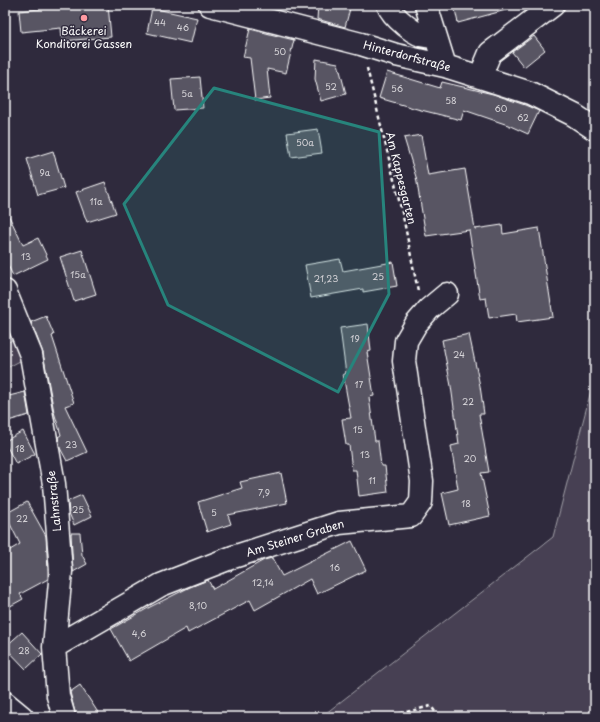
<svg xmlns="http://www.w3.org/2000/svg" width="600" height="722" font-family="'Playpen Sans',sans-serif">
  <style>
    .green { fill: #464152; stroke: #a2a0a8 }
    .building { fill: #595564; stroke: #fff }
    .lines { fill: none; stroke-linecap: round; stroke-linejoin: round }
    .minor-casing { stroke: #fff; stroke-width: 25 }
    .path { stroke: #fff; stroke-width: 2.5; stroke-dasharray: 4 3; stroke-linecap: butt }
    .minor { stroke: #2f2a3d; stroke-width: 22 }
    .marked { fill: #27847c; fill-opacity: 0.2; stroke: #27847c; stroke-width: 3; stroke-linejoin: round }
    .poi-dot { fill: #ff9aa2; stroke: #2f2a3d; stroke-width: 1.5 }
    .labels { text-anchor: middle; stroke-width: 3; stroke-linejoin: round; paint-order: stroke }
    .number-label { font-size: 9px; fill: #d6d4d8 }
    .poi-label { font-size: 11px; fill: #fff; stroke: #2f2a3d }
    .street-label { font-size: 11px; fill: #fff; stroke: #2f2a3d }
  </style>
  <rect width="100%" height="100%" fill="#2f2a3d"/>
  <filter id="ink" filterUnits="userSpaceOnUse"><feTurbulence type="fractalNoise" baseFrequency=".025" numOctaves="2"/><feDisplacementMap in="SourceGraphic" scale="8" xChannelSelector="R" yChannelSelector="G"/><feConvolveMatrix kernelMatrix="1 2 1 2 8 2 1 2 1" color-interpolation-filters="sRGB"/></filter>
  <g filter="url(#ink)">
    <!-- green -->
    <path class="green" d="M23,334L31,355L5,369V344Z
      M595,375V717H321L553,537Z"/>
    <!-- building -->
    <path class="building" d="M82,5H108L111,37L62,41L61,28L21,32L19,11Z
      M318,5H351L345,27L317,19Z
      M454,5H506V10L458,23Z
      M152,8L197,18L191,43L147,33Z
      M250,29L294,40L286,73L267,69L270,98L255,100L250,58L243,57Z
      M534,36L545,50L524,67L512,52Z
      M316,59L338,63L346,94L321,101L315,79Z
      M387,72L440,88L442,82L493,94L525,105L539,111L528,134L508,125L464,110L461,120L417,109L379,98Z
      M200,77L203,108L174,110L171,79Z
      M318,129L322,153L291,157L287,133Z
      M421,135L428,175L465,169L475,229L502,225L503,234L539,228L553,317L517,322L516,314L489,318L486,298L480,299L469,230L426,236L416,177L404,138Z
      M53,151L64,188L38,195L27,159Z
      M105,182L116,213L87,222L76,192Z
      M5,208L23,245L38,238L48,259L13,276L5,259Z
      M82,250L96,294L74,301L60,257Z
      M340,259L343,271L393,262L397,286L363,292V289L311,298L305,265Z
      M46,316L54,335L52,336L74,403L65,406L87,452L67,461L60,448L58,437L61,435L54,412L43,353L31,322Z
      M368,324L371,351L367,352L374,396L369,397L375,441H378L381,466H385L388,492L359,496L356,470H352L349,445H346L342,419L351,418L343,374H346L340,328Z
      M469,334L480,386L484,414H479L489,472L481,473L490,516L449,525L442,493L458,489L451,446L459,444L451,386L442,340Z
      M25,392L29,415L8,421L5,410V397Z
      M23,431L35,454L16,464L5,443V441Z
      M281,473L287,503L228,515L231,524L207,532L198,502L242,488L240,482Z
      M82,495L92,516L74,525L69,513L68,501Z
      M27,502L46,536L48,571V579L20,594L23,599L5,609V553L20,544L5,514Z
      M71,533H80L82,555L87,564L73,572Z
      M352,541L366,570L317,594L310,579L255,610L250,600L188,633L186,628L129,661L111,629L150,607L190,587L208,580L213,589L264,560L272,558L282,576Z
      M22,632L42,654L26,669L5,647Z
      M80,685L101,717H76L70,692Z"/>
    <g class="lines">
      <defs>
        <path id="minor" d="M210,5L361,44L396,55L445,66L480,77L530,93L574,115L595,129
          M388,5C392,16 417,38 428,36L433,30
          M426,5L445,66
          M480,77L490,53L553,5
          M5,291L31,355L54,484L61,571L54,647L58,696L64,717
          M54,647L161,585L233,557L339,523L411,516L421,502L422,481L404,361L406,341L416,324L429,309L447,294
          M5,703L22,717"/>
      </defs>
      <!-- minor casing -->
      <use href="#minor" class="minor-casing"/>
      <!-- path -->
      <path class="path" d="M367,68L404,221L418,291
        M386,717L431,706L439,717"/>
      <!-- minor -->
      <use href="#minor" class="minor"/>
    </g>
  </g>
  <!-- marked area -->
  <path class="marked" d="M214,88L379,132L389,294L338,392L168,305L124,204Z"/>
  <!-- markers -->
  <circle class="poi-dot" cx="84" cy="18" r="4"/>
  <g class="labels">
    <!-- number labels -->
    <g class="number-label">
      <text x="160" y="26">44</text>
      <text x="183" y="31">46</text>
      <text x="280" y="55">50</text>
      <text x="331" y="90">52</text>
      <text x="397" y="92">56</text>
      <text x="187" y="97">5a</text>
      <text x="451" y="104">58</text>
      <text x="501" y="112">60</text>
      <text x="523" y="121">62</text>
      <text x="305" y="146">50a</text>
      <text x="45" y="176">9a</text>
      <text x="96" y="205">11a</text>
      <text x="26" y="260">13</text>
      <text x="78" y="278">15a</text>
      <text x="378" y="280">25</text>
      <text x="326" y="282">21,23</text>
      <text x="355" y="342">19</text>
      <text x="459" y="358">24</text>
      <text x="359" y="388">17</text>
      <text x="468" y="405">22</text>
      <text x="358" y="433">15</text>
      <text x="71" y="448">23</text>
      <text x="20" y="452">18</text>
      <text x="365" y="458">13</text>
      <text x="470" y="462">20</text>
      <text x="372" y="484">11</text>
      <text x="264" y="496">7,9</text>
      <text x="466" y="507">18</text>
      <text x="78" y="513">25</text>
      <text x="214" y="516">5</text>
      <text x="22" y="522">22</text>
      <text x="335" y="571">16</text>
      <text x="263" y="586">12,14</text>
      <text x="198" y="609">8,10</text>
      <text x="139" y="637">4,6</text>
      <text x="24" y="654">28</text>
    </g>
    <!-- poi labels -->
    <g class="poi-label">
      <text x="84" y="35">Bäckerei<tspan x="84" dy="13">Konditorei Gassen</tspan></text>
    </g>
    <!-- street labels -->
    <g class="street-label">
      <text transform="translate(407 56) rotate(15)" y="4">Hinterdorfstraße</text>
      <text transform="translate(401 178) rotate(76)" y="4">Am Kappesgarten</text>
      <text transform="translate(54 501) rotate(-96)" y="4">Lahnstraße</text>
      <text transform="translate(295 538) rotate(-17)" y="4">Am Steiner Graben</text>
    </g>
  </g>
  <!-- margin -->
  <rect width="600" height="722" fill="none" stroke="#2f2a3d" stroke-width="20"/>
  <rect x="10" y="10" width="580" height="702" fill="none" stroke="#fff" stroke-width="1.5" filter="url(#ink)"/>
</svg>
